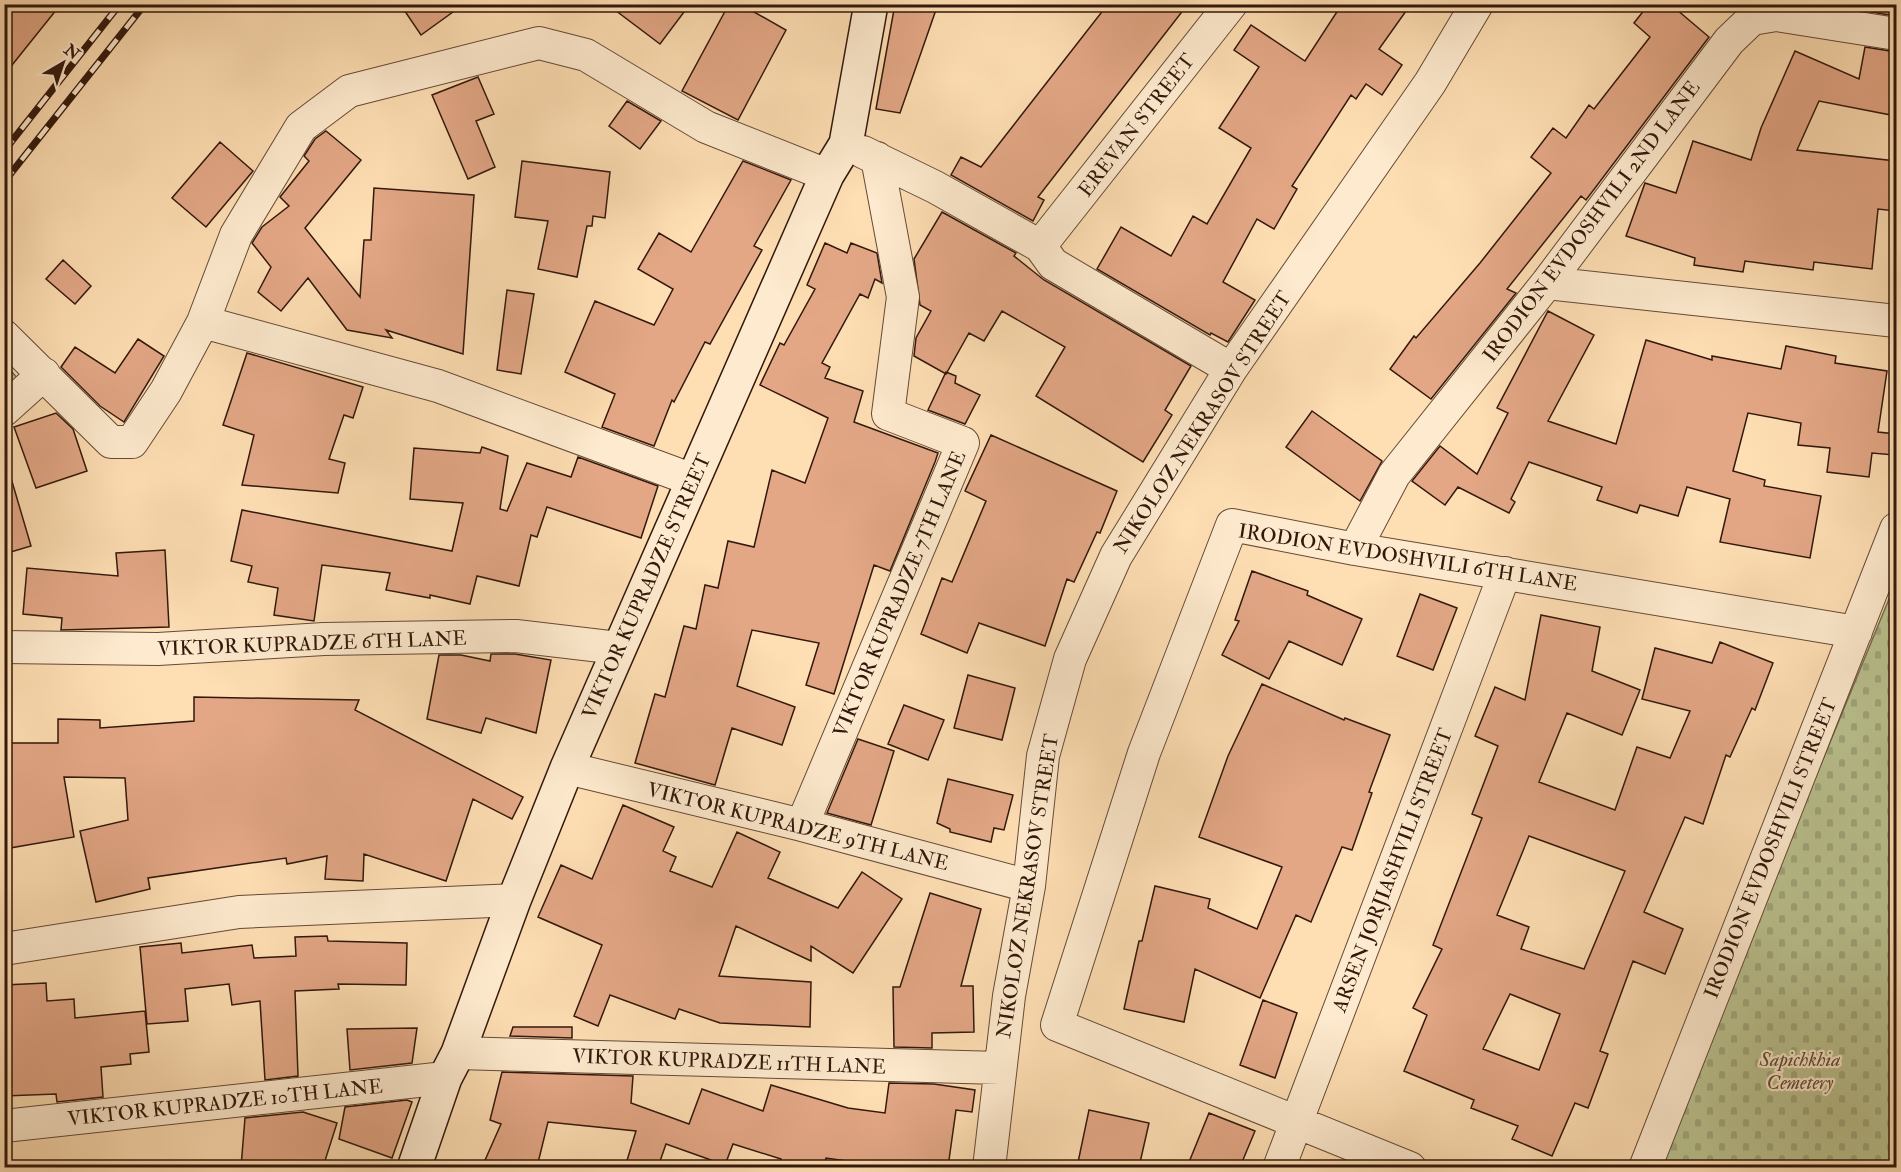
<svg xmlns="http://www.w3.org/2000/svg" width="1901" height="1172" font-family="'IM FELL Double Pica',serif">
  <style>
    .cemetery { fill: url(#cemetery-stones); stroke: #766d4e; stroke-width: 1.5 }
    .pitch { fill: #bac290; stroke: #766d4e; stroke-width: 1.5 }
    .building { fill: #e3a786; stroke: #32180c; stroke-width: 1.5; fill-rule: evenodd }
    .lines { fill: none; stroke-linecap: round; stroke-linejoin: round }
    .street-casing { stroke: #654a36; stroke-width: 34 }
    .secondary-casing { stroke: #32180c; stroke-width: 36 }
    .street { stroke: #feeace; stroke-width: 32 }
    .secondary { stroke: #feeace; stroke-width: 33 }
    .rail-casing { stroke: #32180c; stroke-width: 7 }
    .rail { stroke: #feeace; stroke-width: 4.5; stroke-dasharray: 14; stroke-linecap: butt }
    .labels { text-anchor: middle; stroke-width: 4.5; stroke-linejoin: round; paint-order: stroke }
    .street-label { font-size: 20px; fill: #32180c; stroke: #feeace }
    .park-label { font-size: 20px; font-style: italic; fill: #5b4b34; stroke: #feeace }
  </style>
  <defs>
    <pattern id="cemetery-stones" width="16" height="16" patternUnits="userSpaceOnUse" patternTransform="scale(1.5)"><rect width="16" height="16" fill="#bac290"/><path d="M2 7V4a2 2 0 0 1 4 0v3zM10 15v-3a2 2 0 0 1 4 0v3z" fill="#a0a67b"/></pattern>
  </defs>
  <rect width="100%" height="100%" fill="#fedeb3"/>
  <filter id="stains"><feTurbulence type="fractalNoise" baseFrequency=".00333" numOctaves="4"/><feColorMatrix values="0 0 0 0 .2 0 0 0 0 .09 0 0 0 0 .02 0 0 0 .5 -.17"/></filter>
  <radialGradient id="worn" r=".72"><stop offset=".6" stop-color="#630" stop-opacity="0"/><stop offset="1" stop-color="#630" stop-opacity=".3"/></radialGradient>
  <!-- cemetery -->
  <path class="cemetery" d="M1896,582V1167H1655Z"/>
  <!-- pitch -->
  <path class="pitch" d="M5,364L19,380L5,393Z"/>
  <!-- building -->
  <path class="building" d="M4,4H61L4,75Z
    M400,4H464L421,35Z
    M607,4H690L660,44Z
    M729,4H740L786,30L738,120L682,91Z
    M895,4H938L900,113L876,109Z
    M1108,4H1188L1038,197L1044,200L1033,221L951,175L961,157L981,167Z
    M1342,4H1411L1379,49L1402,65L1382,95L1366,84L1356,99L1351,95L1292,186L1297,189L1274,229L1257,219L1223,282L1255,300L1228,342L1211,333L1210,335L1097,269L1121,227L1171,256L1193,216L1207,224L1251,148L1219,128L1259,67L1234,50L1251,25L1305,61Z
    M1649,4H1670L1709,37L1586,200L1581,196L1507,289L1516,293L1431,399L1390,369L1414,336L1416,338L1480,263L1551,173L1531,157L1553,128L1566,138L1589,105L1594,109L1650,37L1634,23Z
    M1873,4H1896V16L1871,12Z
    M1865,47L1896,52V116L1819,101L1797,150L1896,161V211L1878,209L1872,269L1814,262L1813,270L1745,261L1743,272L1694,265L1695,258L1626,236L1645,183L1676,193L1693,141L1751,160L1761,128L1795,51L1859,79Z
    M478,77L494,114L476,121L495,167L468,179L432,95Z
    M627,101L661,121L640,149L609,126Z
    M326,131L361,160L305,228L360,297L364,240H371L374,188L474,195L463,354L386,330L392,338L347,330L308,278L281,311L258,292L271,267L252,243L262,227L289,206L280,197L309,161L304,156L315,139Z
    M220,142L253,171L206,227L172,198Z
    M522,161L610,172L605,218L593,216L592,226H587L577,277L538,269L548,221L515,217Z
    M743,161L791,180L754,246L762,250L710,344L705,342L674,402L672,400L654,446L602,427L615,394L565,372L595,301L654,325L673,289L638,269L659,233L691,252Z
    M942,212L1016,253L1014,256L1044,280L1191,366L1165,410L1172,415L1143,462L1036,396L1065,347L1002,311L984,341L969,333L946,374L914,356L916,338L931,311L920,305L914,259Z
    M825,243L847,253L851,243L877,253L882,283L875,279L868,298L860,294L822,363L830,367L825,378L863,391L854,422L938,453L935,462L890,571L874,565L834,694L806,685L819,643L752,630L737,686L795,707L782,745L732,728L715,785L635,763L655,694L665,697L684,626L696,629L705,585L718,588L728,541L754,547L772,470L805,483L828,418L760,385L780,343L784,345L815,289L807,285Z
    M63,260L91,286L75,304L46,279Z
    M507,290L534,294L521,374L497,370Z
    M1548,311L1594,335L1548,421L1616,444L1646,340L1712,360V356L1781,369L1786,346L1836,356L1835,363L1887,371L1878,432L1896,434L1894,455L1872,453L1869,477L1827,472L1830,448L1798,445L1801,423L1748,413L1733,471L1765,480L1764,486L1821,496L1810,558L1720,542L1730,499L1687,487L1678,516L1640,505L1637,513L1597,500L1602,487L1529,462L1511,499L1515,502L1509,513L1458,487L1445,505L1412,481L1440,446L1477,474L1508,413L1497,408Z
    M138,339L164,356L124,422L100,406L61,367L75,347L115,373Z
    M247,353L363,387L353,418L344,415L329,459L345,463L338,493L242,485L254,435L223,425Z
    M946,372L956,376L955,383L980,395L965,424L928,410Z
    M1312,411L1382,461L1360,501L1286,447Z
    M56,413L73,429L87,471L36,488L14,427Z
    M991,435L1117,491L1100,533L1097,532L1074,582L1067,579L1045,646L979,623L967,653L921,634L942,578L952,582L986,501L965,491Z
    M482,447L508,456L500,509L507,511L527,463L571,477L578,457L658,486L641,538L547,507L537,537L531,535L519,586L477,576L470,604L430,595V598L386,590L390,573L322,565L314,621L274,615L278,588L248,582L252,566L231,561L242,510L452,551L463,503L410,499L414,448L480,453Z
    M11,478L31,546L4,554V479Z
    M165,550L169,627L61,630L62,618L23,614L27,568L118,576L116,553Z
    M1252,571L1308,591L1307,595L1362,619L1342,665L1289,641L1269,679L1222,655L1239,621L1235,620Z
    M1420,594L1457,608L1433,670L1397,656Z
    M1541,615L1600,627L1592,671L1640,690L1622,735L1567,713L1539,782L1615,810L1637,747L1670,758L1690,711L1642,699L1655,648L1712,663L1720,642L1773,663L1755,710L1752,708L1730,757L1726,755L1703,824L1685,817L1644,912L1683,929L1665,974L1633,961L1600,1051L1608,1054L1588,1108L1575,1103L1552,1156L1512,1139L1518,1126L1471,1108L1474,1100L1404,1071L1427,1015L1413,1008L1442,949L1433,945L1482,818L1472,814L1498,746L1475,736L1495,687L1525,700ZM1529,836L1625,871L1584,969L1521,949L1529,927L1497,915ZM1510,994L1560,1014L1539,1070L1483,1049Z
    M491,654H515L551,660L536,733L486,718L481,733L427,719L439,655H461L490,661Z
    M968,675L1015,688L1002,740L954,728Z
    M1262,684L1344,720L1345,718L1390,735L1369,792L1372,793L1352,850L1342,847L1311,922L1296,915L1260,998L1195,969L1184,1022L1124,1009L1139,941H1142L1155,886L1210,899L1208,908L1257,929L1282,867L1199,837L1228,756Z
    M194,697L359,700L355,710L523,797L512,819L473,799L446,881L364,854L363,881L325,879L327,856L287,864L286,858L148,878L150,889L96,902L80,831L128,820L125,778L64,777L74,837L4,849V743H58V719L100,720V728L194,721Z
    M904,705L944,720L928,760L888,744Z
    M858,739L894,751L871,825L827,813Z
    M948,779L1013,795L1004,830L994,828L991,842L950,832V829L937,823Z
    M623,805L674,827L663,851L676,857L670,871L712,887L737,832L780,852L768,878L838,908L862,872L902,899L853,973L811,946V961L736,926L719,976L811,982L810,1027L720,1023L679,1009L675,1019L610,995L598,1026L574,1016L602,945L538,917L561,865L592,879Z
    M930,893L981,909L961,986H973L974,1032L932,1033V1048L894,1047L893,987H900Z
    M327,936L328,941L407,943L406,985L338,984L339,989L295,991L298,1076L265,1080L260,1001L232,1005L229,984L185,989L188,1021L147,1024L140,947L181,943L182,953L252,945L254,958L296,956L295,937Z
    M46,983L47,1001L74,999L75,1018L145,1011L149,1052L130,1054L131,1064L101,1067L103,1097L57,1102L56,1094L4,1096V985Z
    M1263,1000L1297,1013L1275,1078L1240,1065Z
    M513,1027H572V1038L510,1036Z
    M417,1028L412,1063L350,1070L347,1029Z
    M502,1072L633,1076L631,1103L689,1124L702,1089L763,1111L771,1085L848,1108L885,1113L889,1083L934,1084L975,1090L972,1112L956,1110L948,1167H890L826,1158L824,1167H779L781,1159L733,1144L725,1165L666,1144L658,1167H625L636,1131L548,1122L537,1167H482L501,1124L490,1120Z
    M407,1100L412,1102L392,1158L339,1139L345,1107Z
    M1089,1110L1149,1123L1139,1167H1077Z
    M303,1112L337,1123L323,1167H241L245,1118Z
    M1209,1113L1255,1131L1240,1167H1187Z"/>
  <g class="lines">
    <defs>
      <path id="street" d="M863,152L935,187L1040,246L1053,264L1231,369
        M1040,246L1231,4
        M1547,283L1896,321
        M203,322L438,386L693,480
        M4,336L111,442H132L166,391L203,322L236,235L301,127L349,91L539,43L586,55L706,127L827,175
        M4,410L44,374
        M1355,549L1394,475L1547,283L1729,41L1752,19L1776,15L1896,34
        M4,647L158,649L324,639L516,636L618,648
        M567,768L802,825L1029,886
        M802,825L963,443L888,414L903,297L877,158
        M4,949L239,912L514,900
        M458,1053L1000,1068
        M4,1126L445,1078
        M989,1168L1009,996L1029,886L1043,756L1070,659L1116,556L1231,369L1430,83L1477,4
        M1279,1168L1505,573
        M1410,1168L1057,1025L1144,753L1232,525L1355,549L1856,632
        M1645,1168L1896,529"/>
      <path id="secondary" d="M414,1168L445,1078L458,1053L514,900L567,768L827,175L846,144L871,4"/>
    </defs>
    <!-- street casing -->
    <use href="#street" class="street-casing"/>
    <!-- secondary casing -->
    <use href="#secondary" class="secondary-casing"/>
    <!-- street -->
    <use href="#street" class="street"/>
    <!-- secondary -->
    <use href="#secondary" class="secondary"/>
    <defs>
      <path id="rail" d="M4,151L120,4
        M4,182L145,4"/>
    </defs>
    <!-- rail casing -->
    <use href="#rail" class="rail-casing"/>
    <!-- rail -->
    <use href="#rail" class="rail"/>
  </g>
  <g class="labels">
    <!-- street labels -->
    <g class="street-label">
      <text transform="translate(1136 125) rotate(-52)" y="7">EREVAN STREET</text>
      <text transform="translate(1591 221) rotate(-53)" y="7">IRODION EVDOSHVILI 2ND LANE</text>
      <text transform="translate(1202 422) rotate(-57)" y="7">NIKOLOZ NEKRASOV STREET</text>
      <text transform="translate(1408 557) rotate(9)" y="7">IRODION EVDOSHVILI 6TH LANE</text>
      <text transform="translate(646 586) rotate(-66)" y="7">VIKTOR KUPRADZE STREET</text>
      <text transform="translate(899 594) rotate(-67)" y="7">VIKTOR KUPRADZE 7TH LANE</text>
      <text transform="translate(312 643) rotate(-2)" y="7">VIKTOR KUPRADZE 6TH LANE</text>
      <text transform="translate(798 826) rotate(14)" y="7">VIKTOR KUPRADZE 9TH LANE</text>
      <text transform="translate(1770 848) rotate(-68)" y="7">IRODION EVDOSHVILI STREET</text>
      <text transform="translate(1392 870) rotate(-69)" y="7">ARSEN JORJIASHVILI STREET</text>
      <text transform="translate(1027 886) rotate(-81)" y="7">NIKOLOZ NEKRASOV STREET</text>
      <text transform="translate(729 1061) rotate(2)" y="7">VIKTOR KUPRADZE 11TH LANE</text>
      <text transform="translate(225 1102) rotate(-6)" y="7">VIKTOR KUPRADZE 10TH LANE</text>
    </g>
    <!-- park labels -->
    <g class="park-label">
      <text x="1800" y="1066">Sapichkhia<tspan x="1800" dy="23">Cemetery</tspan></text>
    </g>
  </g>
  <!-- margin -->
  <rect width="1901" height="1172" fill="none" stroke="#fedeb3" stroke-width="24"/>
  <rect x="6" y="6" width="1889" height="1160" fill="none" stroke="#32180c" stroke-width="3"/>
  <rect x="12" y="12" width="1877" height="1148" fill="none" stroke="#32180c" stroke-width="1.5"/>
  <!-- north arrow -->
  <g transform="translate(63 63) rotate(39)" stroke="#feeace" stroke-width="4.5" paint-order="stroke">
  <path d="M0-4.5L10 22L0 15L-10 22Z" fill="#32180c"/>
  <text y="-9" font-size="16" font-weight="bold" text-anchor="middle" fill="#32180c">N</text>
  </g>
  <rect width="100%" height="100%" filter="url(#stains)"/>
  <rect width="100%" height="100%" fill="url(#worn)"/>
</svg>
